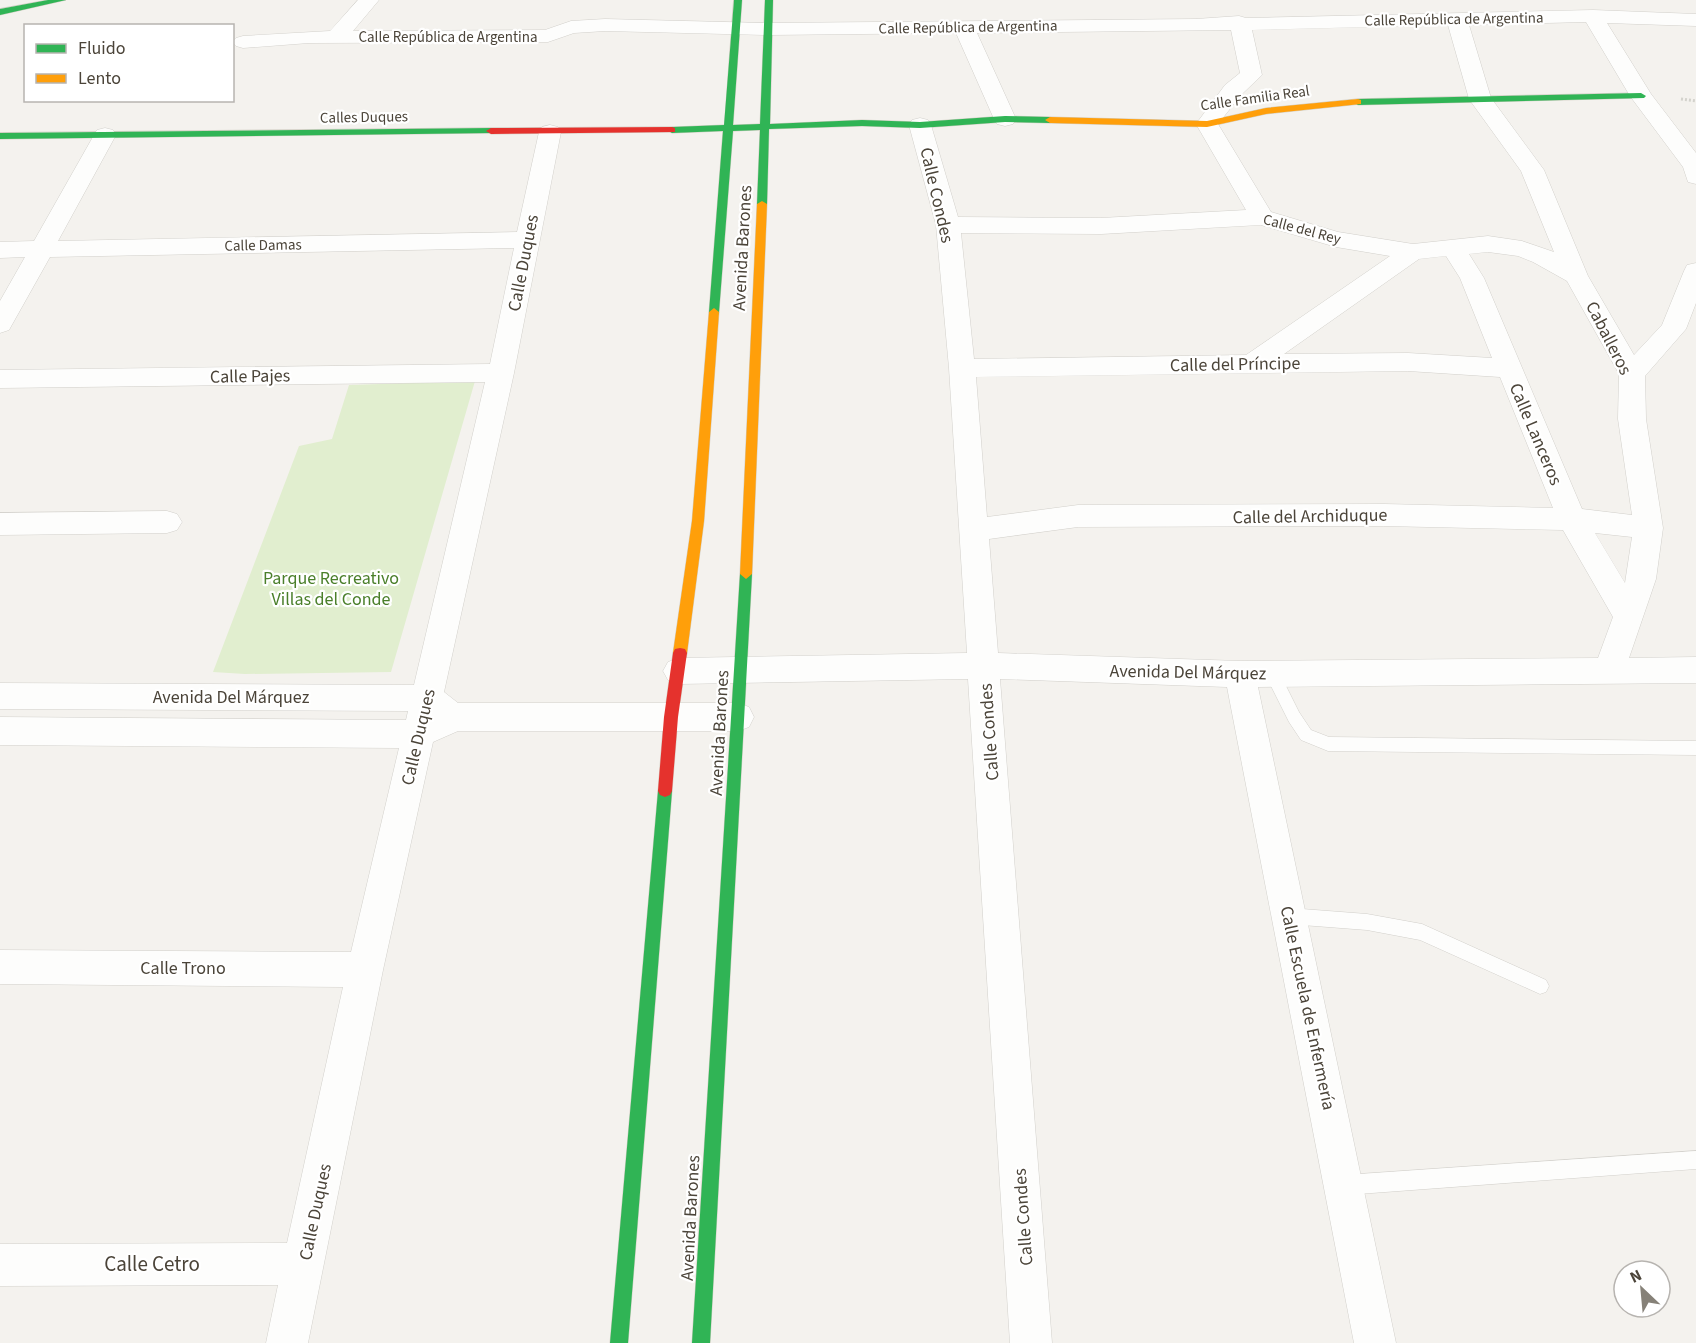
<svg xmlns="http://www.w3.org/2000/svg" width="1696" height="1343" font-family="'Source Sans 3',sans-serif">
  <style>
    .green { fill: #e1eecf }
    .lines { fill: none; stroke-linecap: round; stroke-linejoin: round }
    .lane-casing { stroke: #d2d0cb; stroke-width: 1 }
    .street-casing { stroke: #d2d0cb; stroke-width: 1 }
    .fast-casing { stroke: #d3cfc5; stroke-width: 1 }
    .slow-casing { stroke: #d3cfc5; stroke-width: 1 }
    .jam-casing { stroke: #d3cfc5; stroke-width: 1 }
    .path { stroke: #d3d2cc; stroke-width: 3; stroke-dasharray: 2 2; stroke-linecap: butt }
    .lane { fill: #fdfdfc; fill-rule: evenodd }
    .street { fill: #fdfdfc; fill-rule: evenodd }
    .fast { fill: #30b455; fill-rule: evenodd }
    .slow { fill: #ff9f0a; fill-rule: evenodd }
    .jam { fill: #e5322d; fill-rule: evenodd }
    .labels { text-anchor: middle; stroke-width: 4.5; stroke-linejoin: round; paint-order: stroke }
    .far-street-label { font-size: 15px; fill: #4b4439; stroke: #fff }
    .street-label { font-size: 18px; fill: #4b4439; stroke: #fff }
    .park-label { font-size: 18px; fill: #4a7f2a; stroke: #fff }
    .near-street-label { font-size: 21px; fill: #4b4439; stroke: #fff }
  </style>
  <rect width="100%" height="100%" fill="#f4f2ee"/>
  <!-- green -->
  <path class="green" d="M475,381L391,672L245,674L213,672L299,446L332,439L349,385Z"/>
  <g class="lines">
    <defs>
      <path id="lane" d="M1273,668L1278,670L1299,712L1311,730L1329,737L1696,741V755L1328,751L1301,740L1289,722L1265,674L1268,670Z
        M1289,908L1367,914L1422,924L1546,980L1549,986L1546,992L1540,994L1420,940L1367,930L1289,924L1283,922L1281,916L1283,910Z
        M1696,1151V1169L1345,1195L1338,1192L1335,1185L1338,1178L1345,1175Z"/>
      <path id="street" d="M358,0H379L353,31L545,30L571,21L605,19L768,23L1196,19L1239,16L1246,18L1593,10L1696,14V26L1607,23L1651,94L1696,153V184L1688,182L1683,167L1630,96L1586,22L1469,25L1491,98L1544,170L1588,276L1634,355L1662,325L1684,271L1687,265L1696,263V303L1686,329L1645,376L1646,419L1663,528L1656,579L1629,658L1696,657V683L1258,687L1396,1343H1354L1227,687L1000,679L1052,1343H1010L968,679L679,684L668,680L663,671L668,662L679,658L967,653L949,368L936,225L909,125L912,120L920,118L928,120L931,125L958,217L1101,218L1246,210L1196,124L1225,85L1240,73L1231,30L977,33L1016,119L1013,124L1005,126L997,124L994,119L956,33L768,35L605,31L574,33L548,42L309,43L243,48L236,46L232,42L236,38L243,36L330,31ZM1448,25L1469,99L1521,171L1554,252L1522,241L1488,236L1413,244L1338,232L1271,212L1218,124L1241,95L1262,75L1252,30ZM1261,225L1336,247L1390,256L1246,355L974,359L961,233L1101,234ZM1488,252L1518,256L1533,262L1567,281L1619,374L1618,419L1632,515L1582,509L1484,278L1469,254ZM1446,256L1460,278L1492,358L1408,353L1284,354L1419,259ZM1408,371L1500,377L1553,508L1384,504L1078,505L987,517L976,377ZM1384,526L1563,530L1613,617L1598,658L1240,661L998,653L989,539L1078,527ZM1595,533L1632,537L1625,583Z
        M550,125L558,127L561,132L514,373L444,692L458,703H738L749,707L754,717L749,727L738,731H458L433,742L383,970L308,1343H266L278,1285L0,1286V1244L287,1243L343,987L0,984V950L351,952L399,748L0,745V717L406,720L408,711L0,709V683L414,685L485,382L0,388V370L490,364L514,248L50,257L9,330L0,333V301L25,257L0,258V242L34,241L94,135L97,130L105,128L113,130L116,135L58,241L517,232L539,132L542,127Z
        M167,511L177,514L182,522L177,530L167,533L0,535V513Z"/>
      <path id="fast" d="M48,0H66L0,15V9Z
        M734,0H742L733,125L760,124L765,0H773L770,124L862,120L920,122L1005,116L1050,117L1055,120L1050,123L1005,122L920,128L862,126L769,129L767,204L762,207L757,204L760,130L733,131L719,312L718,315H710L709,312L723,131L672,133L667,130L672,127L724,125Z
        M1641,93L1646,96L1644,98L1358,105L1353,102L1358,99Z
        M491,128L496,131L494,133L0,139V133Z
        M746,569L752,574L710,1343H692L740,574Z
        M665,785L670,787L672,791L628,1343H610L658,791L660,787Z"/>
      <path id="slow" d="M1358,99L1361,100V104L1266,114L1207,127L1050,123L1045,120L1050,117L1207,121L1266,108Z
        M762,201L767,204L752,574L746,579L740,574L757,204Z
        M714,308L719,312L704,521L687,653L685,657H675L673,653L692,521L709,312Z"/>
      <path id="jam" d="M672,127L675,128V132L491,134L486,131L491,128Z
        M680,648L685,649L687,653L678,717L672,791L670,795L665,797L660,795L658,791L664,717L673,653L675,649Z"/>
    </defs>
    <!-- lane casing -->
    <use href="#lane" class="lane-casing"/>
    <!-- street casing -->
    <use href="#street" class="street-casing"/>
    <!-- fast casing -->
    <use href="#fast" class="fast-casing"/>
    <!-- slow casing -->
    <use href="#slow" class="slow-casing"/>
    <!-- jam casing -->
    <use href="#jam" class="jam-casing"/>
    <!-- path -->
    <path class="path" d="M1681,99L1696,101"/>
    <!-- lane -->
    <use href="#lane" class="lane"/>
    <!-- street -->
    <use href="#street" class="street"/>
    <!-- fast -->
    <use href="#fast" class="fast"/>
    <!-- slow -->
    <use href="#slow" class="slow"/>
    <!-- jam -->
    <use href="#jam" class="jam"/>
  </g>
  <g class="labels">
    <!-- far-street labels -->
    <g class="far-street-label">
      <text transform="translate(1454 19) rotate(-1)" y="5">Calle República de Argentina</text>
      <text transform="translate(968 27) rotate(-1)" y="5">Calle República de Argentina</text>
      <text x="448" y="42">Calle República de Argentina</text>
      <text transform="translate(1255 98) rotate(-8)" y="5">Calle Familia Real</text>
      <text transform="translate(364 117) rotate(-1)" y="5">Calles Duques</text>
      <text transform="translate(1302 229) rotate(15)" y="5">Calle del Rey</text>
      <text transform="translate(263 245) rotate(-1)" y="5">Calle Damas</text>
    </g>
    <!-- street labels -->
    <g class="street-label">
      <text transform="translate(937 195) rotate(77)" y="6">Calle Condes</text>
      <text transform="translate(742 248) rotate(-87)" y="6">Avenida Barones</text>
      <text transform="translate(523 263) rotate(-79)" y="6">Calle Duques</text>
      <text transform="translate(1609 338) rotate(63)" y="6">Caballeros</text>
      <text transform="translate(1235 364) rotate(-1)" y="6">Calle del Príncipe</text>
      <text transform="translate(250 376) rotate(-1)" y="6">Calle Pajes</text>
      <text transform="translate(1536 434) rotate(67)" y="6">Calle Lanceros</text>
      <text transform="translate(1310 516) rotate(-1)" y="6">Calle del Archiduque</text>
      <text transform="translate(1188 672) rotate(1)" y="6">Avenida Del Márquez</text>
      <text x="231" y="703">Avenida Del Márquez</text>
      <text transform="translate(989 732) rotate(-94)" y="6">Calle Condes</text>
      <text transform="translate(719 733) rotate(-87)" y="6">Avenida Barones</text>
      <text transform="translate(418 737) rotate(-77)" y="6">Calle Duques</text>
      <text x="183" y="974">Calle Trono</text>
      <text transform="translate(1308 1008) rotate(78)" y="6">Calle Escuela de Enfermería</text>
      <text transform="translate(315 1212) rotate(-78)" y="6">Calle Duques</text>
      <text transform="translate(1023 1217) rotate(-94)" y="6">Calle Condes</text>
      <text transform="translate(690 1218) rotate(-87)" y="6">Avenida Barones</text>
    </g>
    <!-- park labels -->
    <g class="park-label">
      <text x="331" y="584">Parque Recreativo<tspan x="331" dy="21">Villas del Conde</tspan></text>
    </g>
    <!-- near-street labels -->
    <g class="near-street-label">
      <text x="152" y="1271">Calle Cetro</text>
    </g>
  </g>
  <!-- legend -->
  <rect x="24" y="24" width="210" height="78" fill="#ffffff" stroke="#b7b4b0" stroke-width="1.5"/>
  <rect x="36" y="44" width="30" height="9" fill="#30b455" stroke="#b7b4b0" stroke-width="1.5"/>
  <text x="78" y="54" font-size="18" fill="#4b4439">Fluido</text>
  <rect x="36" y="74" width="30" height="9" fill="#ff9f0a" stroke="#b7b4b0" stroke-width="1.5"/>
  <text x="78" y="84" font-size="18" fill="#4b4439">Lento</text>
  <!-- north arrow -->
  <g transform="translate(1642 1289) rotate(334)"><circle r="28" fill="#ffffff" stroke="#b7b4b0" stroke-width="1.5"/>
  <path d="M0-4.5L10 22L0 15L-10 22Z" fill="#868178"/>
  <text y="-9" font-size="16" font-weight="bold" text-anchor="middle" fill="#4b4439">N</text>
  </g>
</svg>
